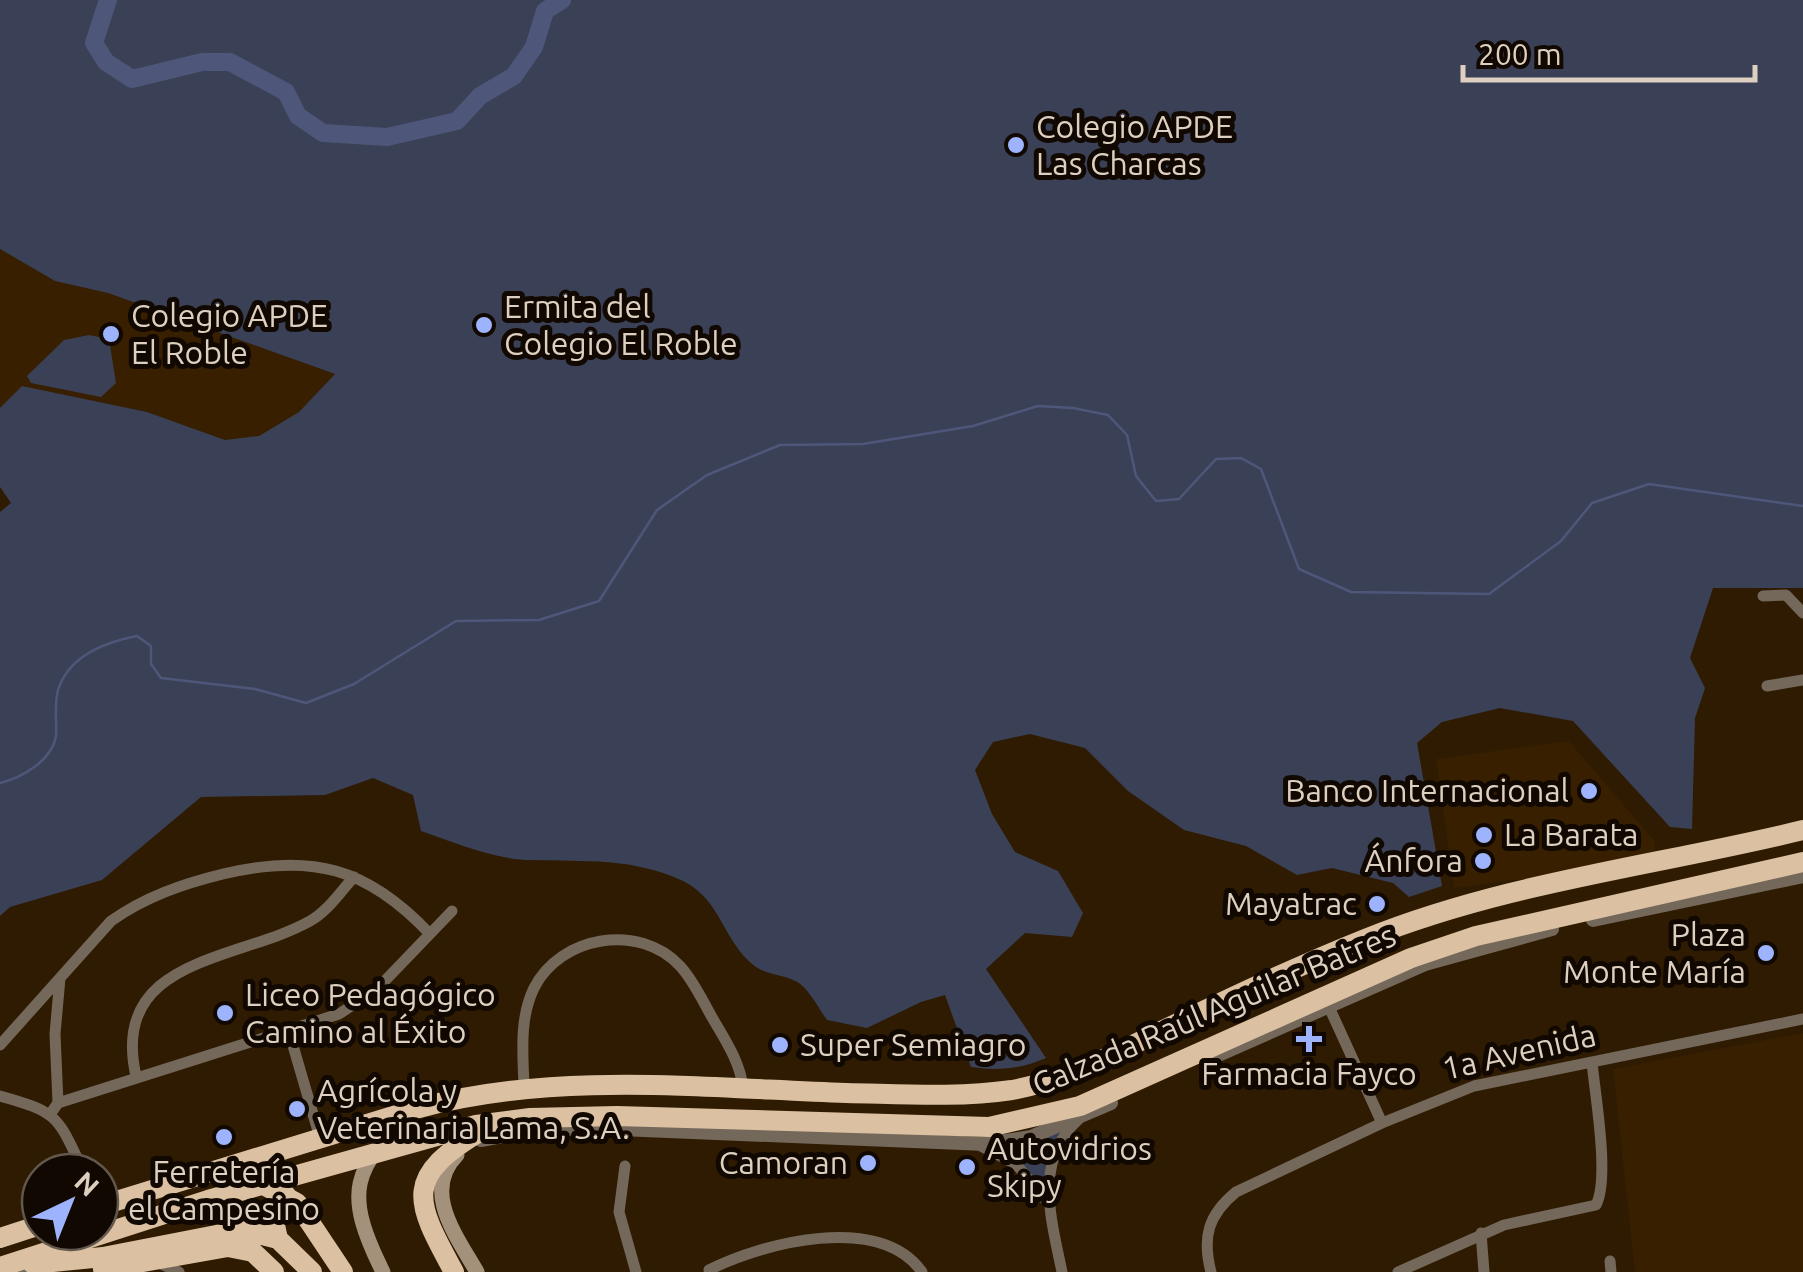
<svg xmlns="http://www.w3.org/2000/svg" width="1803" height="1272" font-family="Ubuntu,sans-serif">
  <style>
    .built { fill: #371f00 }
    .green { fill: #3a4056 }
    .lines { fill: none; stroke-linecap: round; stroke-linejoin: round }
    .stream { stroke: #4e5779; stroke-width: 2.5 }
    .river { stroke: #4e5779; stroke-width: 18 }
    .minor { stroke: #74685b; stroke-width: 11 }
    .tertiary { stroke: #74685b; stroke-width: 14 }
    .secondary { stroke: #a4917c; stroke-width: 15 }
    .trunk { stroke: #dbc0a1; stroke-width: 20 }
    .poi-dot { fill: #9eb3fd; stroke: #100801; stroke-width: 4 }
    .labels { text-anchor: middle; stroke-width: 10; stroke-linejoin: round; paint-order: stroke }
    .poi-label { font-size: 32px; fill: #ddd0c1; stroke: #100801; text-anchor: start }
    .street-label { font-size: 32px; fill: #ddd0c1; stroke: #100801 }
  </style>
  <rect width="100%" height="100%" fill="#2e1b02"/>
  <!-- built -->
  <path class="built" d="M0,249L55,281L108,293L335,374L299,412L259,436L225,440L147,412L22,386L0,408Z
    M1569,741L1654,840L1656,861L1454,888L1436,759Z
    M1803,1033V1272H1635L1613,1069Z"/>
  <!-- green -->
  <path class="green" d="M0,0H1803V588H1713L1690,658L1705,688L1695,718L1692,829L1670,827L1573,721L1500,708L1442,722L1417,743L1442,886L1409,897L1393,883L1332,868L1297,875L1246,846L1184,830L1128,791L1085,748L1030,734L993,742L975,770L992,814L1015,852L1058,871L1083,913L1072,937L1025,933L986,969L1046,1058C1021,1069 999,1071 971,1067L945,995L921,1002L867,1028L827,1020C819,1009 810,991 799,983C787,975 768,975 756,967C723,943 722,900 683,881C631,857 586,862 532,860C495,860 456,843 421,831L413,795L373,778L325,795L201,797L102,880L10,907L0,916V512L11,503L0,487V408L22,386L147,412L225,440L259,436L299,412L335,374L108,293L55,281L0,249Z
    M89,335L109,339L116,383L101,397L31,383L27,376L64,340Z
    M1083,1116C1064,1144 1041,1169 1048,1203L994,1148Z"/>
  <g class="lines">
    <!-- stream -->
    <path class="stream" d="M0,783C21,778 52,761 56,736C57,722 54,704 58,690C69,655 106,642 137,636L151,646V664L161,678L255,689L306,703L354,684L456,621L539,620L599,601L657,510L707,475L780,445L863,444L973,426L1038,406L1073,408L1108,415L1127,435L1136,476L1156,501L1179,499L1216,459L1241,458L1261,469L1299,569L1351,592L1489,594L1561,541L1592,503L1649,484L1803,506"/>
    <!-- river -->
    <path class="river" d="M108,0L94,43L106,62L132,79L202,62H230L286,92L298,116L323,133L387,137L457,121L480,96L514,76L534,47L545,11L562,0"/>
    <!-- minor -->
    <path class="minor" d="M1763,596L1786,595L1803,613
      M1767,686L1803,680
      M1329,1007L1382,1123
      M289,1032L320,1138
      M0,1045L111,921C145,897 182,884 223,874C311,853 367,867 430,934
      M136,1076C109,957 239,961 310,921C328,911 340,892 354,877
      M524,1087C523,1054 519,1019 534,988C560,936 639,922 680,966C694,981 703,1002 713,1019C726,1041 741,1064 743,1089
      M0,1096C61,1113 57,1117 84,1172
      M58,1103L55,1034L60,978
      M51,1113L58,1103L339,1014L377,989L452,911
      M981,1146L1016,1164L1048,1203
      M625,1166L619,1212L636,1272
      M1481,1233L1484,1272
      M1610,1261L1611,1272
      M159,1263L179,1272
      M709,1270C762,1243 880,1212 922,1272
      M20,1271L21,1272
      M1062,1272C1051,1218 1033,1160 1079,1119
      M1211,1272C1202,1237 1208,1215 1236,1192L1382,1123L1474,1086L1803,1019
      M1398,1272L1504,1225L1596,1205C1610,1178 1595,1095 1592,1062"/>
    <!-- tertiary -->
    <path class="tertiary" d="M1593,920L1803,876
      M1218,1055L1425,964L1552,929
      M481,1140L540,1129H620L986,1144L1031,1137L1111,1103"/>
    <!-- secondary -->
    <path class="secondary" d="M457,1155C421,1191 457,1237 477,1272
      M383,1272C344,1194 350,1167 416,1111"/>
    <!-- trunk -->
    <path class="trunk" d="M258,1182L297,1203L343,1272
      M100,1206L419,1108C557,1071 704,1088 846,1093C901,1094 957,1098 1012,1090C1064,1081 1112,1055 1159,1032C1226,1000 1295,967 1365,939C1506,882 1656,866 1803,830
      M0,1238L40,1225
      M278,1239L272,1211L286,1195
      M33,1264L103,1257L242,1230L278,1239L312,1272
      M0,1267L208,1200L476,1125L530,1118L617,1116L989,1127L1080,1106L1411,958L1476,936L1803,862
      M103,1269L228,1247L253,1252L274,1272
      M454,1272C414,1199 403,1177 483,1130"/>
  </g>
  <!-- markers -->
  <g class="poi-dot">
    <circle cx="1016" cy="145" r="10"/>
    <circle cx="484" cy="325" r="10"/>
    <circle cx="111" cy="334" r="10"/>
    <circle cx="1589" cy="791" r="10"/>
    <circle cx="1484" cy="835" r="10"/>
    <circle cx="1483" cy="861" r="10"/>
    <circle cx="1377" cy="904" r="10"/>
    <circle cx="1766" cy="953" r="10"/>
    <circle cx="225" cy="1013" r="10"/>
    <path d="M1304 1024h10v10h10v10h-10v10h-10v-10h-10v-10h10z"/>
    <circle cx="780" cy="1045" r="10"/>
    <circle cx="297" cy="1109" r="10"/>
    <circle cx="224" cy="1137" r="10"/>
    <circle cx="868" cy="1163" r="10"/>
    <circle cx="967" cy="1167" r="10"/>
  </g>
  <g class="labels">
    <!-- poi labels -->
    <g class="poi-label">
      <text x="1036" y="138">Colegio APDE<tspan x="1036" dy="37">Las Charcas</tspan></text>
      <text x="504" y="318">Ermita del<tspan x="504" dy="37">Colegio El Roble</tspan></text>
      <text x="131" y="327">Colegio APDE<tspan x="131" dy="37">El Roble</tspan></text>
      <text x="1569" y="802" text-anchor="end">Banco Internacional</text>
      <text x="1504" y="846">La Barata</text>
      <text x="1463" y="872" text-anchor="end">Ánfora</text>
      <text x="1357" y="915" text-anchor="end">Mayatrac</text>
      <text x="1746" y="946" text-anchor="end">Plaza<tspan x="1746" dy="37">Monte María</tspan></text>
      <text x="245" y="1006">Liceo Pedagógico<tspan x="245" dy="37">Camino al Éxito</tspan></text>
      <text x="800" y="1056">Super Semiagro</text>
      <text x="1309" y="1085" text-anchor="middle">Farmacia Fayco</text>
      <text x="317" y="1102">Agrícola y<tspan x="317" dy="37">Veterinaria Lama, S.A.</tspan></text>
      <text x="987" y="1160">Autovidrios<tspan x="987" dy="37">Skipy</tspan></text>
      <text x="848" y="1174" text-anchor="end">Camoran</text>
      <text x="224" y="1183" text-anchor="middle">Ferretería<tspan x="224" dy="37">el Campesino</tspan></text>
    </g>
    <!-- street labels -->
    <g class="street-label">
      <text transform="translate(1214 1010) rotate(-23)" y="11">Calzada Raúl Aguilar Batres</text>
      <text transform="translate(1519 1052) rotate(-13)" y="11">1a Avenida</text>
    </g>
  </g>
  <!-- north arrow -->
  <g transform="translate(70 1202) rotate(43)"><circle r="48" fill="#100801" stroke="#62584e" stroke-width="2.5"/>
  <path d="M0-8L18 38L0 25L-18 38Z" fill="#9eb3fd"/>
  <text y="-15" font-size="28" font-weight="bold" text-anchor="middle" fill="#ddd0c1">N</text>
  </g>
  <!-- scale -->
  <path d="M1463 65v15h292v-15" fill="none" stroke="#ddd0c1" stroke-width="5"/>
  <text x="1478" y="65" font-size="30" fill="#ddd0c1" stroke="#100801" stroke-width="8" paint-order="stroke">200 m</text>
</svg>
